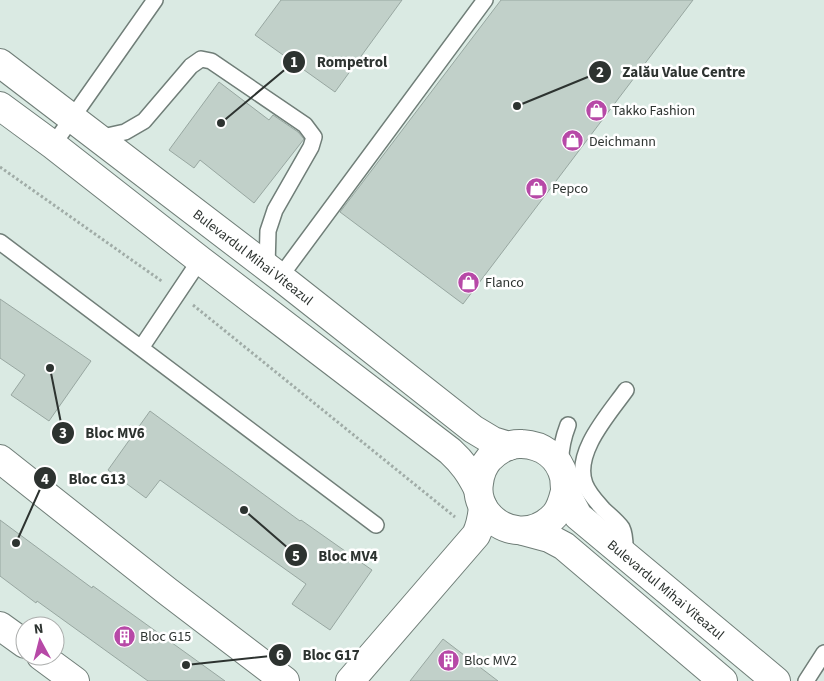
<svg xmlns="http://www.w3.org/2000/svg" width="824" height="681" font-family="'Source Sans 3',sans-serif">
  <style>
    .building { fill: #c1d0c9; stroke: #98a7a1 }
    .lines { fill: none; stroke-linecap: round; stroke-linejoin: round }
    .service-casing { stroke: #707e78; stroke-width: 18 }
    .minor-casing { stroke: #707e78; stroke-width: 30 }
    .primary-casing { stroke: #707e78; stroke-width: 30 }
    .path { stroke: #a0aca7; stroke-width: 3; stroke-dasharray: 2.5 2.5; stroke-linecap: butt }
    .service { stroke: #fff; stroke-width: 15 }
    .minor { stroke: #fff; stroke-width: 28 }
    .primary { stroke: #fff; stroke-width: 28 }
    .labels { text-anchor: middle; stroke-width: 5; stroke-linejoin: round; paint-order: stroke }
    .poi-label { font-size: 14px; fill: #2d3330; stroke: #fff; text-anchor: start }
    .street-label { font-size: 14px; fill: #2d3330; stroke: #fff }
    .leader { fill: none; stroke: #2d3330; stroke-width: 2 }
    .callout-dot { fill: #2d3330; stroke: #fff; stroke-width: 2 }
    .mark-label { font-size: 15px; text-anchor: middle; font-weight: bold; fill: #fff }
    .callout-label { font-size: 15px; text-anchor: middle; font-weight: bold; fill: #2d3330; stroke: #fff; stroke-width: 5; stroke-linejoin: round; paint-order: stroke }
  </style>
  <rect width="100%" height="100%" fill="#daeae3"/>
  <!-- building -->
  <path class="building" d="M281,0H402L335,92L255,35Z
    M501,0H693L463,304L340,212Z
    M219,82L269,120L273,115L298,132L304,139L254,203L200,160L194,168L169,150Z
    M0,299L91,361L49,421L11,395L25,375L0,358Z
    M150,411L300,521L301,520L372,570L330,630L292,604L306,584L160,480L146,498L108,470Z
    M0,520L92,588L93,586L225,681H148L37,601L36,603L0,576Z
    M443,639L498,681H410Z"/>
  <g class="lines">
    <defs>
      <path id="service" d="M98,138L125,132L144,121L191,66L201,59L211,61L305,125L314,137L311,147L275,210L268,231L267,267
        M53,145L155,0
        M0,242L376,525
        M280,277L485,0
        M141,348L200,260
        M561,465C560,451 563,438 568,425
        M625,555C625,546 626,536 622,528C617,521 609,515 603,509C596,501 589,494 585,484C573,453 609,414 626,390
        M806,681L824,653"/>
      <path id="minor" d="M0,459L167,591L285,681
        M0,626L25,644
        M41,656L75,681
        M350,681L476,535C481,525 482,517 483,507"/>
      <g id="primary">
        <path id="s1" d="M0,63L280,277L473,429L493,441L509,446"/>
        <path d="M0,106L53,145L200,260L450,451C463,463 470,473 478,489"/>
        <path id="s2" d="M565,491C563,499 561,508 555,515C535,537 504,535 486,512C480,503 477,494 479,483C480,474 483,466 489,459C498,450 509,443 522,444C543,445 559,457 564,477C565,482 564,487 566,492C569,500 574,508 578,516L776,681"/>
        <path d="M523,531L549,538L564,546L723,681"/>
      </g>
    </defs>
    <!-- service casing -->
    <use href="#service" class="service-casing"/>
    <!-- minor casing -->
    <use href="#minor" class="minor-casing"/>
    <!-- primary casing -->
    <use href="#primary" class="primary-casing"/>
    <!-- path -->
    <path class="path" d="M0,167L163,282
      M193,305L455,517"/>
    <!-- service -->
    <use href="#service" class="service"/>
    <!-- minor -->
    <use href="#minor" class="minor"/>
    <!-- primary -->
    <use href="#primary" class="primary"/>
  </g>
  <!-- icons -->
  <defs>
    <symbol id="shop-disc" viewBox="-11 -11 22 22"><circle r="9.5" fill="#b749a7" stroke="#fff"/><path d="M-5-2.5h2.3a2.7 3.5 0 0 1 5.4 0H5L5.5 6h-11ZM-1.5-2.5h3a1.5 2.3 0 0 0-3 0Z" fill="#fff"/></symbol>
    <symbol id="building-disc" viewBox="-11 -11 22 22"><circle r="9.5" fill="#b749a7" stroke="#fff"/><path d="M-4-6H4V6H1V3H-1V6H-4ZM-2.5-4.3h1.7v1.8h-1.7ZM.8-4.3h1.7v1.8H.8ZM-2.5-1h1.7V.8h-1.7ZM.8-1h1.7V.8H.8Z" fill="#fff"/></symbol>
  </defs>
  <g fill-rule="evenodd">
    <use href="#shop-disc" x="584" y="98" width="25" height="25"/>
    <use href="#shop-disc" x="560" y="128" width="25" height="25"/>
    <use href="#shop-disc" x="524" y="176" width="25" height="25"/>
    <use href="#shop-disc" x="456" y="270" width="25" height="25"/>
    <use href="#building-disc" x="112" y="624" width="25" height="25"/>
    <use href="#building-disc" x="436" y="648" width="25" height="25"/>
  </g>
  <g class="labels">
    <!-- poi labels -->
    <g class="poi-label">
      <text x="612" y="115">Takko Fashion</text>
      <text x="589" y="146">Deichmann</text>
      <text x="552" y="193">Pepco</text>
      <text x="485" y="287">Flanco</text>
      <text x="140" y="641">Bloc G15</text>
      <text x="464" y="665">Bloc MV2</text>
    </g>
    <!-- street labels -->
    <g class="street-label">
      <text dy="5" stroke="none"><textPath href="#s1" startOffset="319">Bulevardul Mihai Viteazul</textPath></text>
      <text dy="5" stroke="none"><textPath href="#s2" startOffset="414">Bulevardul Mihai Viteazul</textPath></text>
    </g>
  </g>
  <!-- callouts -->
  <path class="leader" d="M221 123L294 62M517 106L600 72M50 368L63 433M16 543L45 478M244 510L296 555M186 665L280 655"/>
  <g class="callout-dot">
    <circle cx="221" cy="123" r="5"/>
    <circle cx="517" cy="106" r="5"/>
    <circle cx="50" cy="368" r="5"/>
    <circle cx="16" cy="543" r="5"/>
    <circle cx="244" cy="510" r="5"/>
    <circle cx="186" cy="665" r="5"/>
    <circle cx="294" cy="62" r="12"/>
    <circle cx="600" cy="72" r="12"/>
    <circle cx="63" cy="433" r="12"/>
    <circle cx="45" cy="478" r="12"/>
    <circle cx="296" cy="555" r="12"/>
    <circle cx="280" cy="655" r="12"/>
  </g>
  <g class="mark-label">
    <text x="294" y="67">1</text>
    <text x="600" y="77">2</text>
    <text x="63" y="438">3</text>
    <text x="45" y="484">4</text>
    <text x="296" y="561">5</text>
    <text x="280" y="660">6</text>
  </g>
  <g class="callout-label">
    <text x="352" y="67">Rompetrol</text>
    <text x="684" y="77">Zalău Value Centre</text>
    <text x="115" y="438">Bloc MV6</text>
    <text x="97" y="484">Bloc G13</text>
    <text x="348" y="561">Bloc MV4</text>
    <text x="331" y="660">Bloc G17</text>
  </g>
  <!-- north arrow -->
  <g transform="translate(40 641) rotate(353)"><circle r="24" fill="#ffffff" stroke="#abadac"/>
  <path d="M0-4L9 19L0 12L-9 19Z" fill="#b749a7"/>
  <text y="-8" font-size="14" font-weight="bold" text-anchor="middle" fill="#2d3330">N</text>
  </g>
</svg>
